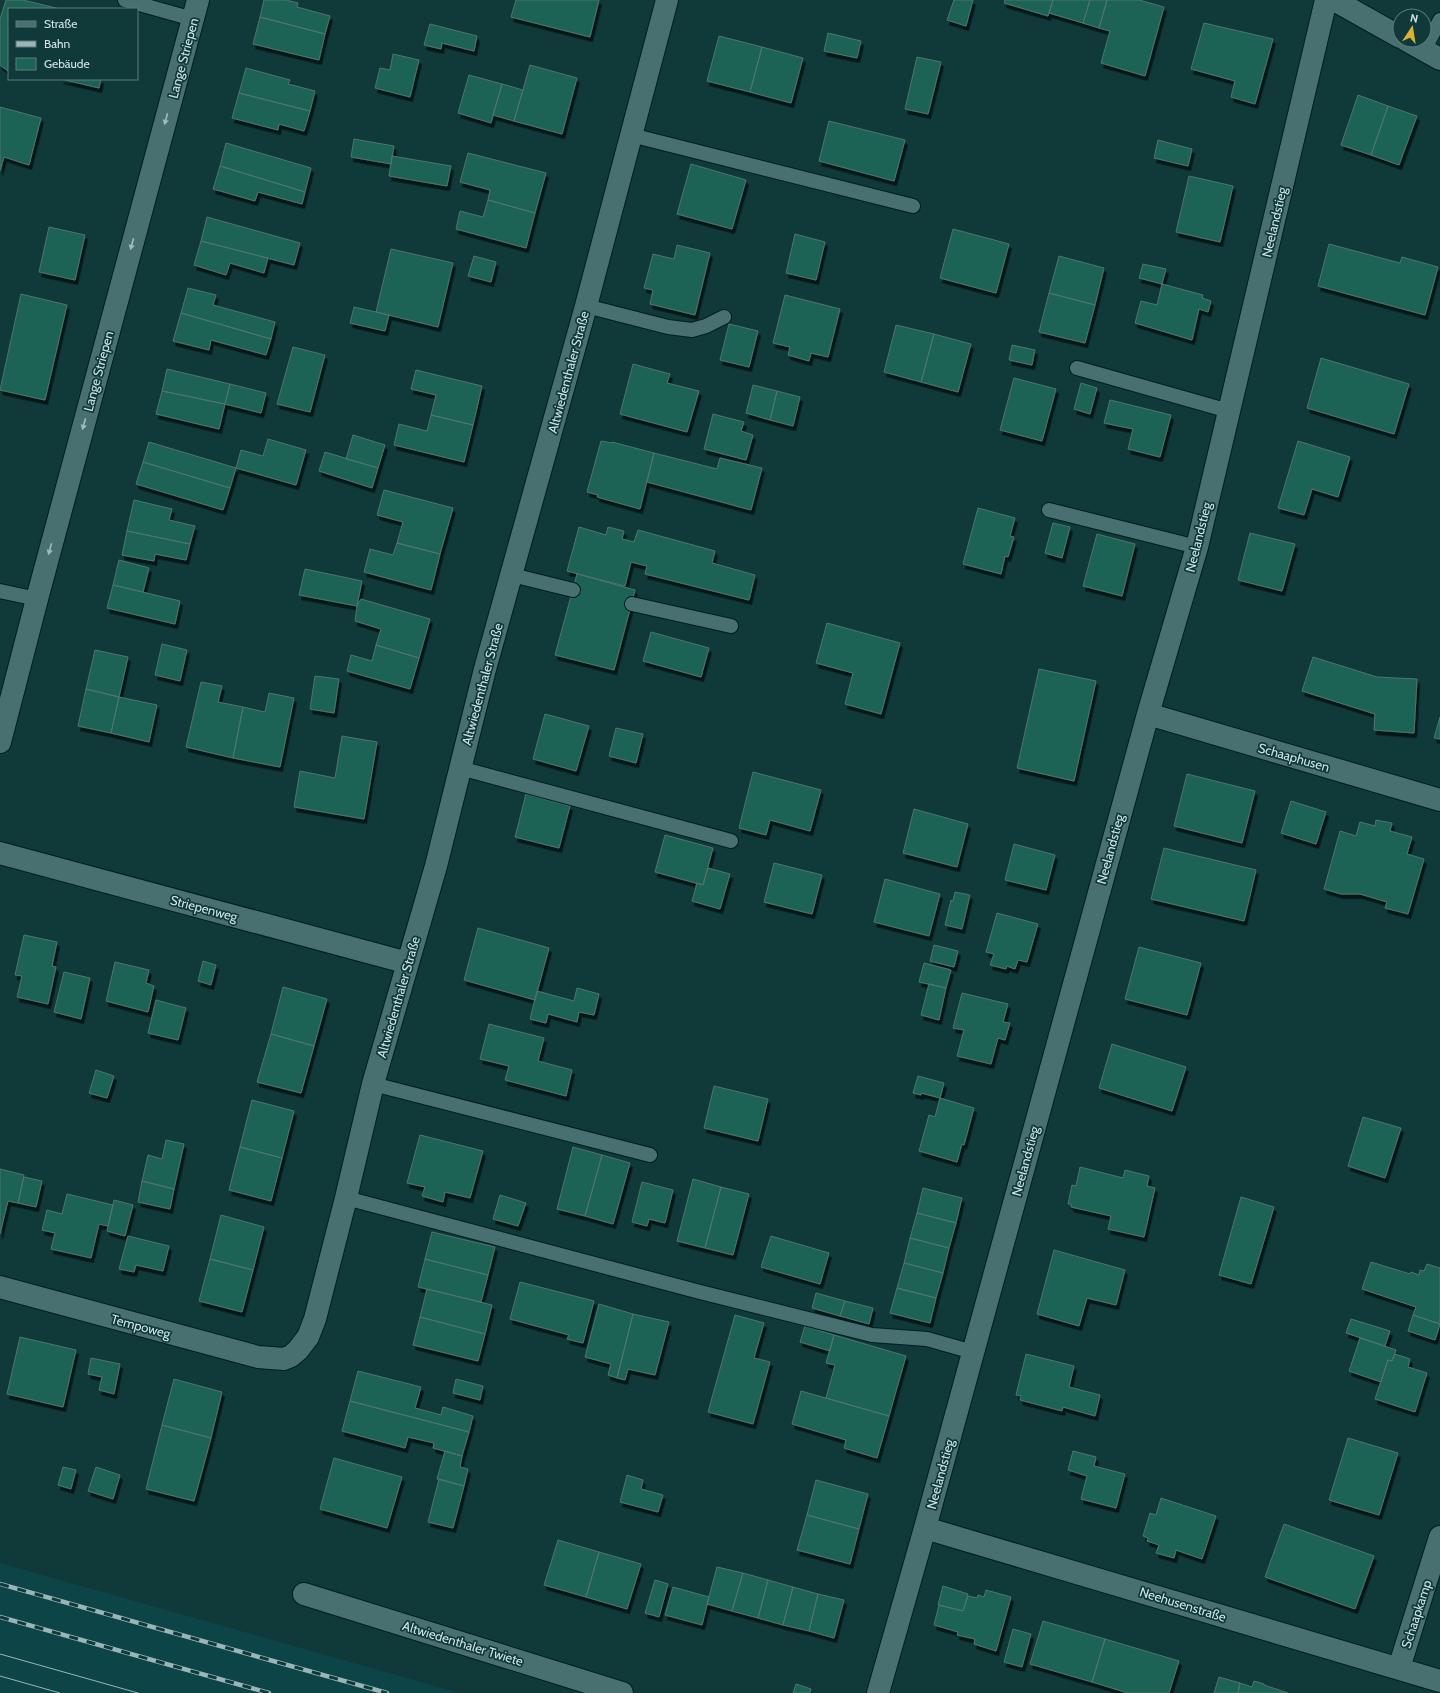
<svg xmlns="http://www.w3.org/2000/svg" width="1440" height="1693" font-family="Cabin,sans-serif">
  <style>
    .built { fill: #0c4447 }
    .building { fill: #1b6355; stroke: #50756b; filter: url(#shadow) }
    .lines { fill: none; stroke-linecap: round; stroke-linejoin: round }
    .service-casing { stroke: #011e20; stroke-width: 16 }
    .minor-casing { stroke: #011e20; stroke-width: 24 }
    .service { stroke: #487071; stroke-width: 14 }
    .minor { stroke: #487071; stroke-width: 22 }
    .tram { stroke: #9bb5b6; stroke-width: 1 }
    .rail-casing { stroke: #9bb5b6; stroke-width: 4.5 }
    .rail { stroke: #10393a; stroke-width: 3; stroke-dasharray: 9; stroke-linecap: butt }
    .oneway { fill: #a0bbbc }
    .labels { text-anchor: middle; stroke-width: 3.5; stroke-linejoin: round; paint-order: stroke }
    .street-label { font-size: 13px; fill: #cfe4e5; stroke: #10393a }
  </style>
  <defs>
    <filter id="shadow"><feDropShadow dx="2.5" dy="4.5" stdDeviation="0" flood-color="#0009"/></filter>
  </defs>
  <rect width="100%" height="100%" fill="#10393a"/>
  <!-- built -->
  <path class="built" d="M0,1563L85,1587L460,1693H0Z"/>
  <!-- building -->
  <path class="building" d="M6,0H23L60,9H9V72L0,65V19Z
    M264,0H286L298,3L297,7L330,16L325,34L260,17Z
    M516,0H599L590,37L511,17Z
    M954,0H973L966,26L947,20Z
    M1005,0H1053L1048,16L1004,3Z
    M1053,0H1090L1083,23L1049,13Z
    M1090,0H1107L1099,28L1083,23Z
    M1107,0H1139L1164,7L1145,76L1101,63L1110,31L1099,28Z
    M260,17L325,34L319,60L253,44Z
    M1204,23L1273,39L1255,104L1231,97L1235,81L1191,69Z
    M430,24L477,36L474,51L442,43L441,49L424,45Z
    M828,33L861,41L857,58L824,51Z
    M719,36L762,47L750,92L707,81Z
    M762,47L803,58L791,103L750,92Z
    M393,54L419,60L410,97L375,88L380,68L390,70Z
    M917,57L941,62L928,114L905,109Z
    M530,65L577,78L562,134L514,121Z
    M246,68L290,80L288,84L315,91L310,111L239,93Z
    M469,75L502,84L491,123L458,113Z
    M61,79H101L99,88Z
    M502,84L523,90L514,121L493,115Z
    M239,93L310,111L304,131L279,124L278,130L232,118Z
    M1358,95L1388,106L1371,155L1341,145Z
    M1388,106L1417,116L1399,165L1371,155Z
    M0,107L41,118L29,165L4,157L0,171Z
    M829,121L905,140L894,181L819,161Z
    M354,139L394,146L391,164L351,157Z
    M1158,140L1192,149L1188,166L1154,158Z
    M226,143L311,168L305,192L220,166Z
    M468,153L546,173L535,213L488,200L490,190L460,182Z
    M392,156L451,166L447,186L389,176Z
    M691,164L746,180L732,229L677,214Z
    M220,166L305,192L302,204L258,192L255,201L213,189Z
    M1189,176L1233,186L1220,242L1176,232Z
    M488,200L535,213L526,248L456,229L460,211L483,217Z
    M207,217L300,243L294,265L201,241Z
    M49,227L85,235L75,280L39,272Z
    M953,229L1009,244L996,293L940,278Z
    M795,234L825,242L816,280L786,273Z
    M201,241L268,258L264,273L230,263L226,275L194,265Z
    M1329,244L1400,263L1402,257L1438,267L1425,315L1318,286Z
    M677,245L710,253L695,315L650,304L653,290L644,288L653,254L674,259Z
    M391,249L453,263L438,327L376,312Z
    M474,256L496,262L491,282L468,276Z
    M1059,256L1104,268L1095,305L1049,293Z
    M1143,264L1166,269L1162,284L1139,278Z
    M1162,284L1203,295L1202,298L1211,301L1208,312L1199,309L1192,340L1135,323L1141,301L1157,305Z
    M188,288L216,295L213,305L275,322L271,339L181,313Z
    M1049,293L1095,305L1085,343L1039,332Z
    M21,294L67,305L45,400L0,390Z
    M785,295L840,309L828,357L811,353L809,361L788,355L790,347L773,343Z
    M354,307L389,315L385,331L350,323Z
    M181,313L271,339L266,355L211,340L209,350L173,341Z
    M729,324L758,331L749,367L720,360Z
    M896,325L934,334L921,382L884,372Z
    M934,334L971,344L958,392L921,382Z
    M1012,345L1035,350L1032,365L1009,360Z
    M293,347L325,355L310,412L277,404Z
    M1321,358L1409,384L1394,434L1307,408Z
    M633,364L670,374L667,383L699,391L687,432L620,414Z
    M167,369L230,384L225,404L162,391Z
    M416,370L482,386L473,425L431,415L436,395L411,389Z
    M1014,378L1056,389L1042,441L1000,430Z
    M1081,383L1097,388L1090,414L1074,409Z
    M230,384L266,393L261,413L225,404Z
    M753,385L777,391L770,420L746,413Z
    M162,391L225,404L219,429L156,414Z
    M777,391L800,397L793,426L770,420Z
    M1110,400L1171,415L1160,457L1128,449L1133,429L1104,423Z
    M713,414L744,422L741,431L753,435L746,460L704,449Z
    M431,415L473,425L464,462L394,445L399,424L427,431Z
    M353,435L385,445L378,468L346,459Z
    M268,439L306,450L296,485L236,468L241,450L263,456Z
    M601,441L612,443V442L654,453L640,509L597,497L598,495L587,492Z
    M1298,441L1350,457L1338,497L1312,489L1304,515L1278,508Z
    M149,442L236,468L230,488L143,462Z
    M325,452L378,468L372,488L319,471Z
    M654,453L717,469L720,458L762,468L751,510L647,482Z
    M143,462L230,488L223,510L136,484Z
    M384,490L453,508L440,554L397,543L403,522L377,515Z
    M134,500L172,509L169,520L195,526L190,544L127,531Z
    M978,508L1015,518L1010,536L1014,537L1008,557L1005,556L1001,574L963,564Z
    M1053,523L1070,527L1062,558L1045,553Z
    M579,527L606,535L608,527L624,531L622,539L634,542L638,530L715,551L712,563L755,575L749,600L645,574L647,566L631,562L625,586L567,571Z
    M127,531L190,544L186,560L155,554L154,561L122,555Z
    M1250,533L1295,544L1282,591L1238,580Z
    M1097,534L1135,544L1122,596L1083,586Z
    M397,543L440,554L431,590L364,572L370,549L393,555Z
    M119,560L149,568L143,592L113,585Z
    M305,569L362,581L357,606L299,595Z
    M577,574L635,590L614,670L555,655Z
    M113,585L180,601L175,624L107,608Z
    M361,599L430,619L419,658L376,645L381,629L355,621L357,606Z
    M827,623L900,643L881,714L845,704L853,673L816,663Z
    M651,632L709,648L701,677L643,661Z
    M162,644L187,650L180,681L155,675Z
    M376,645L419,658L410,689L347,671L351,655L372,661Z
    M95,650L128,657L119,697L86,689Z
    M1313,657L1377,677L1417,679L1414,733L1374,730L1375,714L1302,691Z
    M1039,669L1096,681L1074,781L1017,768Z
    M315,676L339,679L334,713L310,709Z
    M201,682L222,686L218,702L243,707L233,758L186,747Z
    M86,689L119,697L111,733L78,726Z
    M269,693L294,698L280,767L233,758L243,707L265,712Z
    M119,697L157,705L149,742L111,733Z
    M545,714L589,726L576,771L533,759Z
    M1440,717V739L1434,738Z
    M616,728L643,734L636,763L609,756Z
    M342,736L377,742L364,819L294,807L300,771L335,778Z
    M753,772L821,790L810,831L770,820L766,835L739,828Z
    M1187,774L1255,791L1242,843L1174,826Z
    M526,794L570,806L559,848L515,837Z
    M1291,801L1326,812L1316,844L1281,833Z
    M914,809L968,824L957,867L903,853Z
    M1376,820L1392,823L1390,831L1412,837L1407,854L1424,859L1408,914L1385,908L1387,902L1360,894H1341L1324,889L1340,831L1356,836L1360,822L1375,826Z
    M665,835L713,848L703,885L655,872Z
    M1014,844L1055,855L1046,890L1005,880Z
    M1164,848L1256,870L1244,921L1151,899Z
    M774,863L822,875L812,914L764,902Z
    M708,868L730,874L720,909L692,901L697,883L703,885Z
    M885,879L940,894L929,936L874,922Z
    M955,892L970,895L962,929L945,925L951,900L953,901Z
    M997,913L1038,924L1027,962L1018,960L1015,969L1007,966L1006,969L990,965L994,954L986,952Z
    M478,928L549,948L535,1000L464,980Z
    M24,935L57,942L52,966L56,967L48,1004L17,997L22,976L15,975Z
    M934,945L958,951L954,967L930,961Z
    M1139,947L1201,963L1187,1015L1125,999Z
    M203,961L216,965L211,985L198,981Z
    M115,962L149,970L146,983L154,986L148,1012L106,1001Z
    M924,963L951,970L946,988L919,982Z
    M64,972L90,978L81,1019L54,1012Z
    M929,984L946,988L939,1020L921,1015Z
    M283,987L327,999L314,1046L271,1034Z
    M577,988L599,994L594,1015L579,1012L577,1022L548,1014L546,1023L530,1019L537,991L574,1001Z
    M962,993L1008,1004L1003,1022L1010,1023L1005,1040L998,1038L991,1064L957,1056L964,1030L953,1028Z
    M156,1000L186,1008L178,1040L148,1033Z
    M489,1024L544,1038L538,1061L572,1070L566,1096L505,1080L509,1066L480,1059Z
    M271,1034L314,1046L301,1093L257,1082Z
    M1112,1044L1186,1067L1172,1111L1099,1088Z
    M96,1070L114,1076L107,1098L89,1093Z
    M918,1076L944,1083L940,1098L921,1093V1095L913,1093Z
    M714,1086L768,1099L758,1141L704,1128Z
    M940,1098L974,1108L964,1145L962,1144L957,1162L919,1151L929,1115L935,1117Z
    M252,1100L294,1111L282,1158L240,1147Z
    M1363,1117L1401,1128L1385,1178L1348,1166Z
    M420,1135L483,1151L470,1198L445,1192L443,1202L422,1196L425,1187L407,1183Z
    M166,1140L184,1144L174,1189L142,1181L148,1155L162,1159Z
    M240,1147L282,1158L271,1201L229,1190Z
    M573,1147L602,1155L585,1216L557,1209Z
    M602,1155L630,1163L613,1224L585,1216Z
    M1080,1167L1123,1178L1125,1170L1149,1176L1147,1186L1155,1188L1144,1237L1108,1229L1111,1216L1071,1207V1204H1068L1072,1185L1076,1186Z
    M0,1169L24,1175L18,1203L8,1201L0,1234Z
    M24,1177L42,1181L36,1207L18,1203Z
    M693,1179L721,1187L705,1248L677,1241Z
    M142,1181L174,1189L170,1209L138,1202Z
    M642,1182L673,1190L665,1223L649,1219L647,1226L632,1222Z
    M721,1187L749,1194L733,1255L705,1248Z
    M923,1188L962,1198L956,1223L917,1213Z
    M67,1194L113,1205L108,1226L99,1224L91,1258L51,1249L55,1233L42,1230L47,1210L62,1214Z
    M500,1195L526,1203L518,1226L493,1219Z
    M1241,1197L1274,1207L1251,1284L1219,1275Z
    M114,1200L133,1205L125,1236L107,1231Z
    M917,1213L956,1223L949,1248L910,1238Z
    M221,1215L264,1227L253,1270L210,1259Z
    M432,1232L495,1247L488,1275L425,1259Z
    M128,1236L169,1246L163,1271L136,1265L134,1272L119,1269Z
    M771,1236L829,1253L820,1284L761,1267Z
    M910,1238L949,1248L943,1273L904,1263Z
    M1054,1250L1125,1270L1116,1305L1087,1298L1079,1326L1037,1314Z
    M210,1259L253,1270L242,1312L199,1301Z
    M425,1259L488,1275L481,1302L418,1287Z
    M1371,1262L1410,1274L1411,1272L1419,1275L1420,1270L1424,1271L1427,1264L1440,1268V1324L1413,1315L1416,1307L1362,1289Z
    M904,1263L943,1273L936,1298L897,1288Z
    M520,1282L594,1301L583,1343L567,1339L569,1335L510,1319Z
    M897,1288L936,1298L930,1323L890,1313Z
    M427,1289L492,1305L485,1334L420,1317Z
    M816,1293L845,1301L840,1316L812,1308Z
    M845,1301L873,1308L869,1324L840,1316Z
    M599,1304L633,1314L617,1378L608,1375L611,1364L585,1357Z
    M633,1314L669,1322L655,1375L628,1369L625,1380L617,1378Z
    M735,1315L764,1323L754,1358L770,1362L753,1424L708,1412Z
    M1413,1315L1440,1324L1435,1340L1408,1331Z
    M420,1317L485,1334L478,1361L413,1345Z
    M1351,1319L1390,1331L1385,1346L1346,1333Z
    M805,1326L834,1335L830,1351L800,1342Z
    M834,1335L906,1356L889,1416L826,1398L835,1365L826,1363Z
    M20,1337L76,1350L63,1407L7,1394Z
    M1360,1338L1396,1350L1392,1361L1388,1360L1381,1382L1349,1371Z
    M1026,1354L1074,1366L1069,1387L1100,1395L1095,1416L1063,1407L1062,1411L1020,1400L1021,1396L1016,1395Z
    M1395,1354L1410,1359L1408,1367L1427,1373L1415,1412L1375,1399L1388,1360L1392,1361Z
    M91,1358L120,1364L114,1394L99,1390L102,1377L88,1374Z
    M358,1371L421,1387L415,1408L441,1415L443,1407L473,1416L469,1432L350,1401Z
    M174,1379L222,1392L211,1438L162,1425Z
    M456,1379L483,1386L480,1400L453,1393Z
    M801,1391L889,1416L877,1458L844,1448L846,1440L792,1424Z
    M350,1401L469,1432L462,1456L433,1448L434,1443L408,1437L405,1448L342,1431Z
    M162,1425L211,1438L194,1501L146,1489Z
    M1348,1438L1398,1453L1379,1515L1329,1500Z
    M445,1451L462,1456L460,1467L468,1469L464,1486L437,1479Z
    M1073,1451L1096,1457L1094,1466L1125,1474L1116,1508L1081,1499L1087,1476L1068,1470Z
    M334,1458L402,1477L387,1528L320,1509Z
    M63,1467L76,1470L71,1489L58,1485Z
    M96,1467L120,1475L113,1499L88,1491Z
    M627,1475L643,1480L641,1489L663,1495L658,1512L620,1502Z
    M439,1479L464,1486L453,1528L428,1522Z
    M816,1480L868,1494L859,1529L807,1515Z
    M1161,1498L1216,1516L1202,1559L1176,1550L1174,1558L1156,1553L1159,1545L1147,1541L1148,1538L1143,1536L1150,1513L1156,1515Z
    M807,1515L859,1529L850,1564L797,1550Z
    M1284,1524L1374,1556L1355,1609L1265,1577Z
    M558,1540L599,1552L586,1597L544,1585Z
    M599,1552L641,1564L627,1609L586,1597Z
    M717,1567L743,1573L732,1611L707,1604Z
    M743,1573L768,1580L758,1618L732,1611Z
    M655,1580L668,1584L659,1617L645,1613Z
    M768,1580L793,1587L783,1625L758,1618Z
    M943,1586L968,1594L963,1611L938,1605Z
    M673,1587L709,1597L702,1625L665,1615Z
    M793,1587L818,1594L809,1631L783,1625Z
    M986,1590L1011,1597L996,1651L974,1644L975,1639L957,1635L958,1632L934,1625L939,1605L963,1611L968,1596L977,1598L978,1595L984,1597Z
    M818,1594L844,1600L834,1638L809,1631Z
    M1043,1621L1105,1639L1092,1682L1030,1664Z
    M1013,1629L1031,1634L1022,1667L1004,1662Z
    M1105,1639L1179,1661L1169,1693H1128L1092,1682Z
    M1219,1677L1240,1683L1238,1693H1214Z
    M1254,1681L1264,1684V1685L1288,1693H1238L1240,1683L1252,1687Z
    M796,1684L811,1689L810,1693H793Z"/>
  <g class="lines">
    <defs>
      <path id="service" d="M125,0L193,19
        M1424,50L1440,20
        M631,135L913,206
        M586,306L668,327L692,330L706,326L724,317
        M1077,368L1229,411
        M1049,510L1197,547
        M512,575L573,590
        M0,591L37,599
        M632,604L731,626
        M460,768L731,841
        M373,1084L650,1155
        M346,1198L700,1292L872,1335L927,1339L973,1352"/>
      <path id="minor" d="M1334,0L1400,37
        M1406,40L1440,59
        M1148,714L1440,800
        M0,742L37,599L198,0
        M0,853L408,963
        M0,1287L258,1357L284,1359L291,1356L298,1350L308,1337L315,1319L346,1198L373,1084L436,866L485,669L586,306L667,0
        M925,1528L1440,1681
        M304,1594L622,1693
        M1399,1668L1440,1537
        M878,1693L925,1528L1148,714L1197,547L1326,0"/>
    </defs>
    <!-- service casing -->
    <use href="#service" class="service-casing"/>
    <!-- minor casing -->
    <use href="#minor" class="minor-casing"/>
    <!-- service -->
    <use href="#service" class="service"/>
    <!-- minor -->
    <use href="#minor" class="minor"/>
    <!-- tram -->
    <path class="tram" d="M0,1654L138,1693
      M0,1676L60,1693"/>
    <defs>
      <path id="rail" d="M0,1584L387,1693
        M0,1617L269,1693"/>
    </defs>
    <!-- rail casing -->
    <use href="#rail" class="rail-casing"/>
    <!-- rail -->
    <use href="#rail" class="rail"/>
  </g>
  <!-- one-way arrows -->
  <defs><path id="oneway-solid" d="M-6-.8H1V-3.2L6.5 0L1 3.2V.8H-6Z"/></defs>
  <g class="oneway">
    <use href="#oneway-solid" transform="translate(166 119) rotate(105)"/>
    <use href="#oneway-solid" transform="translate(132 244) rotate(105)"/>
    <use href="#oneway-solid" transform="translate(84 424) rotate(105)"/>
    <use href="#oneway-solid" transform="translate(50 549) rotate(105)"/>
  </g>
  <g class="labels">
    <!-- street labels -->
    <g class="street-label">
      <text transform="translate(183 58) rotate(-75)" y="5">Lange Striepen</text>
      <text transform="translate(1274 222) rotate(-77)" y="5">Neelandstieg</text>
      <text transform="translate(98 371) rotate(-75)" y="5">Lange Striepen</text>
      <text transform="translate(568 372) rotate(-75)" y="5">Altwiedenthaler Straße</text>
      <text transform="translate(1198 537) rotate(-76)" y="5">Neelandstieg</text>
      <text transform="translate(482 684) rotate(-75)" y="5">Altwiedenthaler Straße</text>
      <text transform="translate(1294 757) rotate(16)" y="5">Schaaphusen</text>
      <text transform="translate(1110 849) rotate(-75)" y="5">Neelandstieg</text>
      <text transform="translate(204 908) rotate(15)" y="5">Striepenweg</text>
      <text transform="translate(398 997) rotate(-74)" y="5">Altwiedenthaler Straße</text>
      <text transform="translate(1025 1161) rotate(-75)" y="5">Neelandstieg</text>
      <text transform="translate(141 1326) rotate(15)" y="5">Tempoweg</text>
      <text transform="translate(940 1474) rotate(-75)" y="5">Neelandstieg</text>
      <text transform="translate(1183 1604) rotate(17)" y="5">Neehusenstraße</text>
      <text transform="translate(1416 1614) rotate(-72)" y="5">Schaapkamp</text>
      <text transform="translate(463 1643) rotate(17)" y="5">Altwiedenthaler Twiete</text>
    </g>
  </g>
  <!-- legend -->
  <rect x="8" y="8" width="130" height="72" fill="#10393a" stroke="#5c7d7e"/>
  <rect x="16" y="21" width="20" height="6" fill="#487071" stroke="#5c7d7e"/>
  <text x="44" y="28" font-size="12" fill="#cfe4e5">Straße</text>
  <rect x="16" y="41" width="20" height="6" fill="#9bb5b6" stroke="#5c7d7e"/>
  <text x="44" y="48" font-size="12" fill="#cfe4e5">Bahn</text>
  <rect x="16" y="58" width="20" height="12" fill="#1b6355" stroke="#5c7d7e"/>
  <text x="44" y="68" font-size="12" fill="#cfe4e5">Gebäude</text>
  <!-- north arrow -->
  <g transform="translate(1412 28) rotate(12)"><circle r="19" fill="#10393a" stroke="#5c7d7e"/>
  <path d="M0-3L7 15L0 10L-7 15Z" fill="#dcb233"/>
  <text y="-6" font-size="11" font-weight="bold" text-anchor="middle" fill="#cfe4e5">N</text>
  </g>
</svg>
